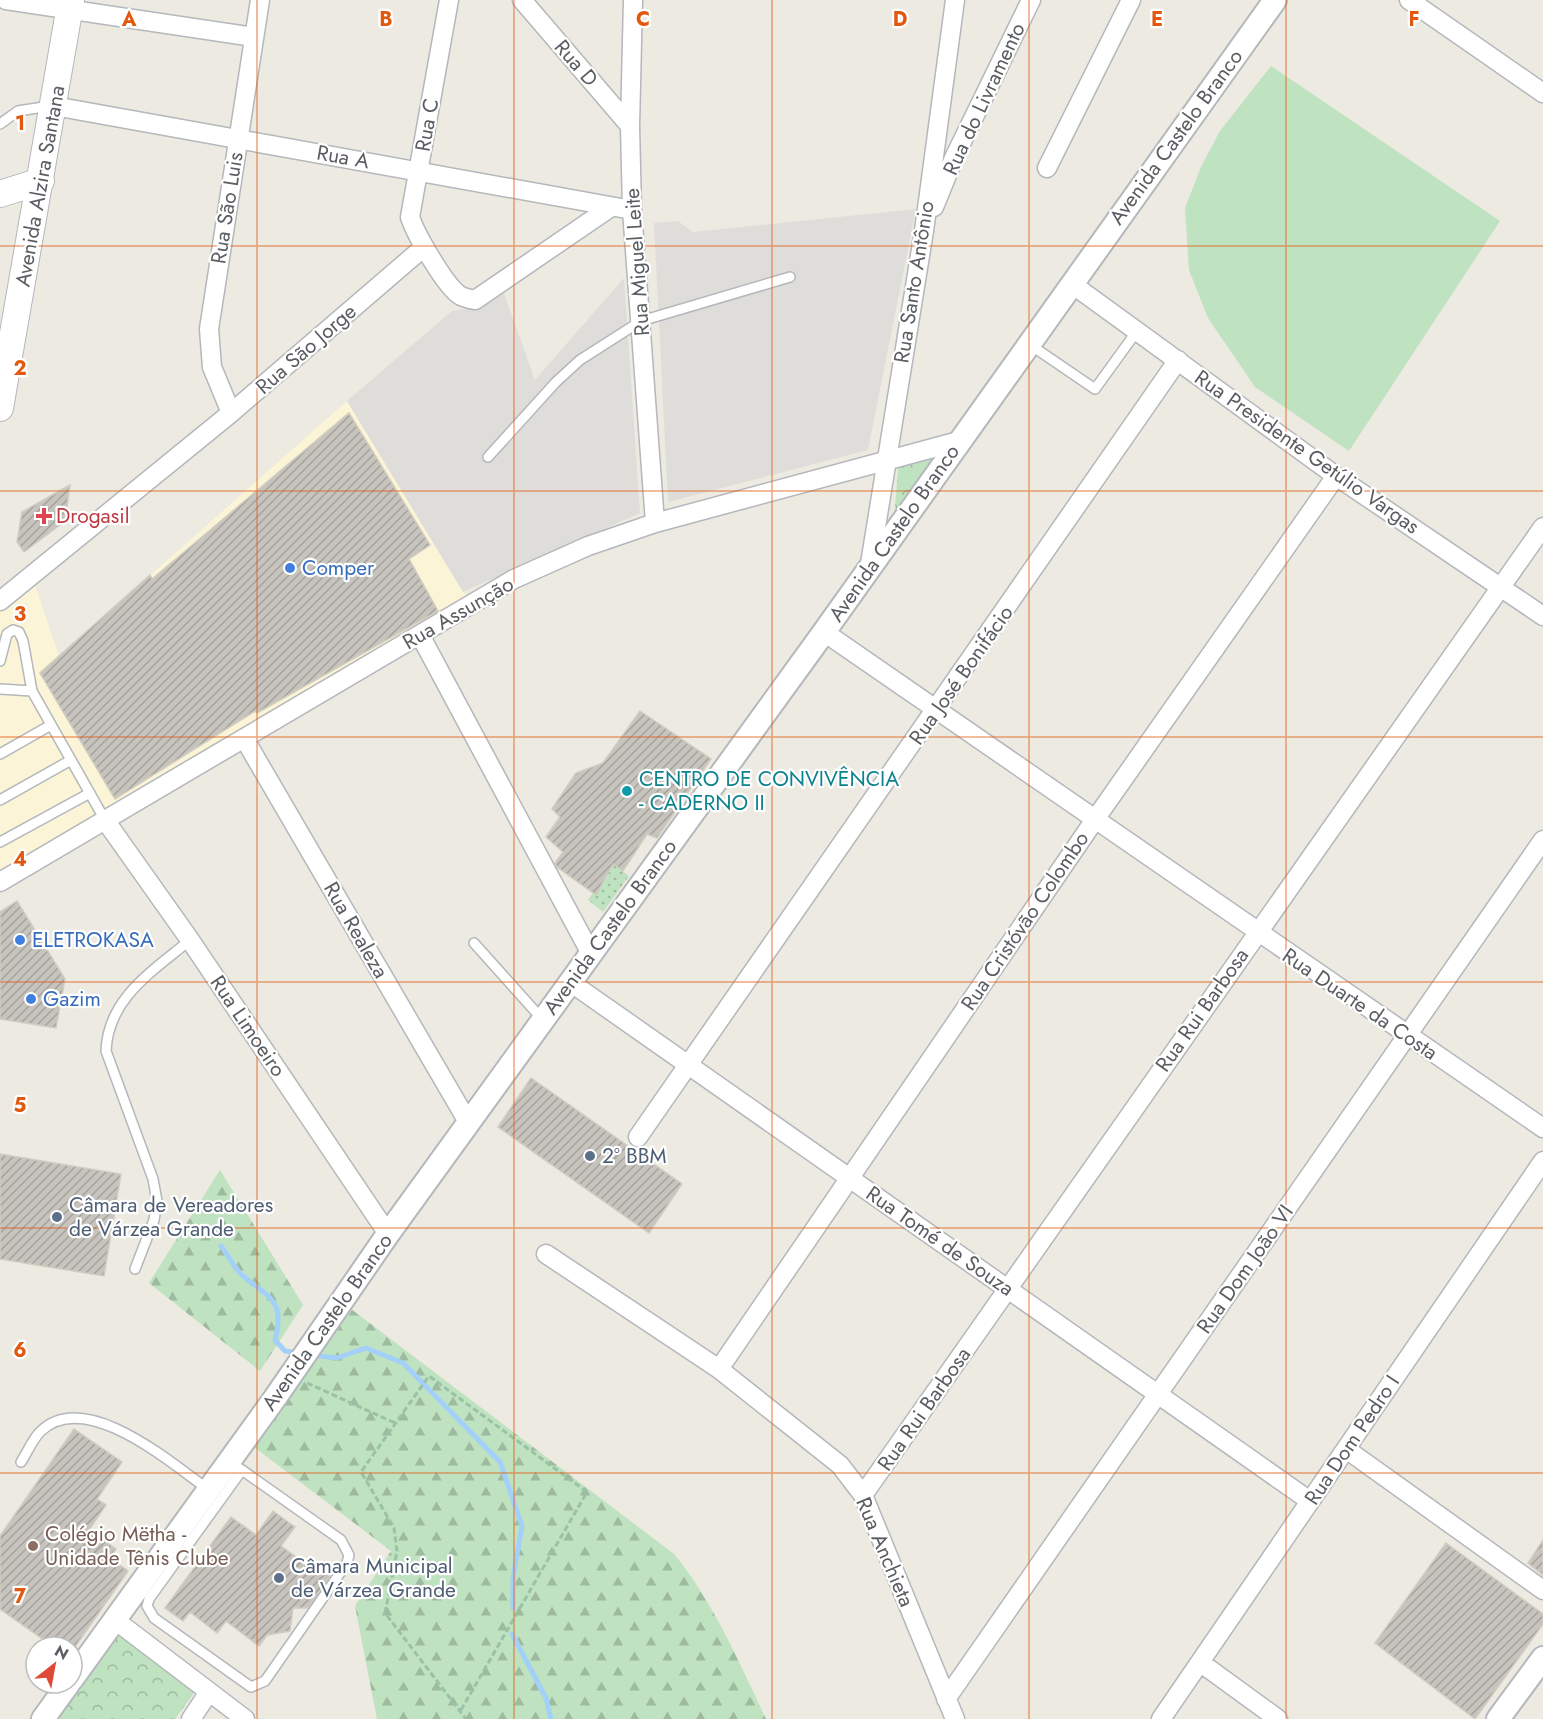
<svg xmlns="http://www.w3.org/2000/svg" width="1543" height="1719" font-family="Jost,sans-serif">
  <style>
    .commercial { fill: #fbf4d7 }
    .industrial { fill: #dfddd9 }
    .grass { fill: #bfe2c0 }
    .forest { fill: url(#forest-firs) }
    .park { fill: url(#park-crowns) }
    .garden { fill: url(#garden-dots) }
    .lines { fill: none; stroke-linecap: round; stroke-linejoin: round }
    .stream { stroke: #a3d0f9; stroke-width: 5 }
    .building { fill: url(#building-hatch); stroke: #d0ccc0; stroke-width: 1.5 }
    .service-casing { stroke: #b4b7bb; stroke-width: 12 }
    .minor-casing { stroke: #b4b7bb; stroke-width: 21 }
    .tertiary-casing { stroke: #b4b7bb; stroke-width: 26 }
    .secondary-casing { stroke: #b5b7bd; stroke-width: 28 }
    .path { stroke: #99c2a6; stroke-width: 3; stroke-dasharray: 6 3; stroke-linecap: butt }
    .service { stroke: #fff; stroke-width: 9 }
    .minor { stroke: #fff; stroke-width: 18 }
    .tertiary { stroke: #fff; stroke-width: 22 }
    .secondary { stroke: #fff; stroke-width: 26 }
    .grid { fill: none; stroke: #e15910; stroke-width: 1.5; stroke-opacity: 0.55 }
    .health-dot { fill: #e0444e; stroke: #fff; stroke-width: 2 }
    .shop-dot { fill: #3f7fe0; stroke: #fff; stroke-width: 2 }
    .culture-dot { fill: #0f9aa8; stroke: #fff; stroke-width: 2 }
    .service-dot { fill: #5c6f8a; stroke: #fff; stroke-width: 2 }
    .education-dot { fill: #8d6e63; stroke: #fff; stroke-width: 2 }
    .labels { text-anchor: middle; stroke-width: 4.5; stroke-linejoin: round; paint-order: stroke }
    .street-label { font-size: 21px; fill: #5a5d61; stroke: #fff }
    .health-label { font-size: 21px; fill: #be3a42; stroke: #fff; text-anchor: start }
    .shop-label { font-size: 21px; fill: #366cbe; stroke: #fff; text-anchor: start }
    .culture-label { font-size: 21px; fill: #0d838f; stroke: #fff; text-anchor: start }
    .service-label { font-size: 21px; fill: #4e5e75; stroke: #fff; text-anchor: start }
    .education-label { font-size: 21px; fill: #785e54; stroke: #fff; text-anchor: start }
    .grid-label { font-size: 20px; text-anchor: middle; font-weight: bold; fill: #e15910; stroke: #fff; stroke-width: 4.5; stroke-linejoin: round; paint-order: stroke }
  </style>
  <defs>
    <pattern id="forest-firs" width="22" height="20" patternUnits="userSpaceOnUse" patternTransform="scale(1.5)"><rect width="22" height="20" fill="#bfe2c0"/><path d="M5 1l3.5 6h-7zM16 11l3.5 6h-7z" fill="#9eba9f"/></pattern>
    <pattern id="park-crowns" width="20" height="18" patternUnits="userSpaceOnUse" patternTransform="scale(1.5)"><rect width="20" height="18" fill="#bfe2c0"/><path d="M2 6a3 3 0 1 1 6 0M12 15a3 3 0 1 1 6 0" fill="none" stroke="#9eba9f"/></pattern>
    <pattern id="garden-dots" width="8" height="8" patternUnits="userSpaceOnUse" patternTransform="scale(1.5)"><rect width="8" height="8" fill="#bfe2c0"/><path d="M2 2h.1M6 6h.1" fill="none" stroke="#9eba9f" stroke-width="1.8" stroke-linecap="round"/></pattern>
    <pattern id="building-hatch" width="6" height="6" patternUnits="userSpaceOnUse" patternTransform="scale(1.5)"><rect width="6" height="6" fill="#c7c4be"/><path d="M-1 1l2-2M0 6l6-6M5 7l2-2" fill="none" stroke="#a5a29e"/></pattern>
  </defs>
  <rect width="100%" height="100%" fill="#eceae1"/>
  <!-- commercial -->
  <path class="commercial" d="M347,401L468,599L0,879V607L33,579L59,656Z"/>
  <!-- industrial -->
  <path class="industrial" d="M916,209L868,450L668,502L654,223L678,221L693,232Z
    M624,278L640,513L463,592L347,401L452,311L476,307L502,288L535,380Z"/>
  <!-- grass -->
  <path class="grass" d="M1271,66L1500,221L1349,451L1255,387L1208,318L1189,270L1185,208L1201,167L1220,131Z"/>
  <!-- forest -->
  <path class="forest" d="M220,1170L303,1305L260,1371L149,1283Z
    M351,1309L674,1554C714,1603 739,1662 766,1719H377L355,1606L391,1551L254,1447Z"/>
  <!-- park -->
  <path class="park" d="M938,456L894,520L898,468Z
    M116,1632L195,1692L175,1719H53Z"/>
  <!-- garden -->
  <path class="garden" d="M613,864L629,876L603,912L588,900Z"/>
  <g class="lines">
    <!-- stream -->
    <path class="stream" d="M221,1246C228,1255 234,1268 243,1276C271,1299 285,1300 275,1340L285,1351L300,1353
      M312,1355L337,1358L366,1348L403,1363L500,1462L522,1526L513,1578V1608
      M512,1634L546,1698L551,1719"/>
  </g>
  <!-- building -->
  <path class="building" d="M349,413L430,545L409,559L438,611L257,713L255,711L115,799L40,673L150,575L152,579Z
    M70,485L65,521L24,552L17,542L22,512Z
    M640,711L711,759L657,838L647,834L623,871L613,864L596,895L557,867L555,863L563,852L546,837L560,817L552,809L576,773L603,763Z
    M17,901L65,979L56,1028L0,1019V912Z
    M531,1078L682,1184L649,1233L498,1127Z
    M0,1154L121,1174L104,1276L0,1259Z
    M74,1429L122,1462L97,1499L106,1505L89,1530L116,1549L110,1558L128,1571L75,1647H54L0,1609V1536Z
    M273,1511L295,1527L281,1546L317,1572L322,1565L332,1573L308,1608H293L290,1631L267,1635L259,1646L226,1621L217,1633L190,1612L183,1621L165,1608L231,1517L256,1535Z
    M1543,1540V1575L1528,1563Z
    M1446,1543L1543,1614V1624L1475,1719L1375,1643Z"/>
  <g class="lines">
    <defs>
      <path id="service" d="M0,124L18,111L50,106
        M1029,344L1095,389L1137,331
        M488,457L556,382L580,360L641,321L790,277
        M0,661L7,634L13,630L19,632L23,641L32,691
        M0,689L32,691L105,820
        M0,754L51,725
        M0,800L71,760
        M0,842L90,793
        M474,943L543,1020
        M135,1269L154,1220L157,1201L153,1179L106,1051C108,998 153,971 190,940
        M21,1462C27,1453 33,1438 41,1431C86,1388 172,1464 209,1490
        M229,1462L242,1470L341,1540L349,1555L347,1563L265,1681L251,1687L154,1618L147,1606L149,1599L242,1470"/>
      <path id="minor" d="M6,0L254,37
        M449,0L410,217C415,233 446,288 461,296C465,298 470,299 475,300L611,207
        M522,0L630,126
        M633,0L630,126L632,210L655,523
        M1409,0L1543,93
        M54,106L632,210
        M1047,168L1131,0
        M934,207L954,158L1031,0
        M1072,284L1336,476L1543,616
        M231,413L212,367L209,329L260,0
        M870,564L924,231L955,0
        M0,601L231,413L424,247
        M824,632L1543,1128
        M420,635L590,952
        M244,738L468,1122
        M105,820L190,940L388,1234
        M0,882L514,579L588,546L655,523L959,441
        M570,982L1310,1501
        M638,1137L1178,360
        M546,1254L719,1369L840,1465L863,1495L955,1719
        M719,1369L1096,818L1336,476
        M1346,1449L1543,1590
        M863,1495L1543,527
        M115,1620L245,1719
        M1201,1663L1278,1719
        M946,1699L1543,840
        M191,1719L209,1692
        M1161,1719L1543,1161"/>
      <path id="tertiary" d="M72,1679L275,1398L388,1234L824,632L1275,0
        M43,1719L69,1683
        M1498,1719L1543,1658"/>
      <path id="secondary" d="M0,194L41,181
        M0,408L71,0"/>
    </defs>
    <!-- service casing -->
    <use href="#service" class="service-casing"/>
    <!-- minor casing -->
    <use href="#minor" class="minor-casing"/>
    <!-- tertiary casing -->
    <use href="#tertiary" class="tertiary-casing"/>
    <!-- secondary casing -->
    <use href="#secondary" class="secondary-casing"/>
    <!-- path -->
    <path class="path" d="M307,1383L395,1423
      M461,1710L587,1492L429,1376L361,1472L394,1528L397,1551L385,1613L466,1719"/>
    <!-- service -->
    <use href="#service" class="service"/>
    <!-- minor -->
    <use href="#minor" class="minor"/>
    <!-- tertiary -->
    <use href="#tertiary" class="tertiary"/>
    <!-- secondary -->
    <use href="#secondary" class="secondary"/>
  </g>
  <!-- grid -->
  <path class="grid" d="M257,0V1719M514,0V1719M772,0V1719M1029,0V1719M1286,0V1719M0,246H1543M0,491H1543M0,737H1543M0,982H1543M0,1228H1543M0,1473H1543"/>
  <!-- markers -->
  <path class="health-dot" d="M41 507h6v6h6v6h-6v6h-6v-6h-6v-6h6z"/>
  <g class="shop-dot">
    <circle cx="290" cy="568" r="6"/>
    <circle cx="20" cy="940" r="6"/>
    <circle cx="31" cy="999" r="6"/>
  </g>
  <circle class="culture-dot" cx="627" cy="791" r="6"/>
  <g class="service-dot">
    <circle cx="590" cy="1156" r="6"/>
    <circle cx="57" cy="1217" r="6"/>
    <circle cx="279" cy="1578" r="6"/>
  </g>
  <circle class="education-dot" cx="33" cy="1546" r="6"/>
  <g class="labels">
    <!-- street labels -->
    <g class="street-label">
      <text transform="translate(576 63) rotate(49)" y="7">Rua D</text>
      <text transform="translate(984 99) rotate(-65)" y="7">Rua do Livramento</text>
      <text transform="translate(427 125) rotate(-80)" y="7">Rua C</text>
      <text transform="translate(1176 137) rotate(-54)" y="7">Avenida Castelo Branco</text>
      <text transform="translate(343 157) rotate(10)" y="7">Rua A</text>
      <text transform="translate(40 186) rotate(-80)" y="7">Avenida Alzira Santana</text>
      <text transform="translate(227 208) rotate(-81)" y="7">Rua São Luis</text>
      <text transform="translate(637 262) rotate(-94)" y="7">Rua Miguel Leite</text>
      <text transform="translate(914 282) rotate(-81)" y="7">Rua Santo Antônio</text>
      <text transform="translate(306 349) rotate(-41)" y="7">Rua São Jorge</text>
      <text transform="translate(1307 452) rotate(35)" y="7">Rua Presidente Getúlio Vargas</text>
      <text transform="translate(894 533) rotate(-55)" y="7">Avenida Castelo Branco</text>
      <text transform="translate(458 613) rotate(-30)" y="7">Rua Assunção</text>
      <text transform="translate(961 675) rotate(-55)" y="7">Rua José Bonifácio</text>
      <text transform="translate(1025 921) rotate(-56)" y="7">Rua Cristóvão Colombo</text>
      <text transform="translate(610 927) rotate(-54)" y="7">Avenida Castelo Branco</text>
      <text transform="translate(356 930) rotate(60)" y="7">Rua Realeza</text>
      <text transform="translate(1360 1004) rotate(34)" y="7">Rua Duarte da Costa</text>
      <text transform="translate(1202 1010) rotate(-55)" y="7">Rua Rui Barbosa</text>
      <text transform="translate(248 1026) rotate(56)" y="7">Rua Limoeiro</text>
      <text transform="translate(940 1241) rotate(35)" y="7">Rua Tomé de Souza</text>
      <text transform="translate(1245 1269) rotate(-55)" y="7">Rua Dom João VI</text>
      <text transform="translate(327 1322) rotate(-55)" y="7">Avenida Castelo Branco</text>
      <text transform="translate(924 1409) rotate(-55)" y="7">Rua Rui Barbosa</text>
      <text transform="translate(1352 1440) rotate(-56)" y="7">Rua Dom Pedro I</text>
      <text transform="translate(885 1552) rotate(67)" y="7">Rua Anchieta</text>
    </g>
    <!-- health labels -->
    <g class="health-label">
      <text x="56" y="523">Drogasil</text>
    </g>
    <!-- shop labels -->
    <g class="shop-label">
      <text x="302" y="575">Comper</text>
      <text x="32" y="947">ELETROKASA</text>
      <text x="43" y="1006">Gazim</text>
    </g>
    <!-- culture labels -->
    <g class="culture-label">
      <text x="639" y="786">CENTRO DE CONVIVÊNCIA<tspan x="639" dy="24">- CADERNO II</tspan></text>
    </g>
    <!-- service labels -->
    <g class="service-label">
      <text x="602" y="1163">2º BBM</text>
      <text x="69" y="1212">Câmara de Vereadores<tspan x="69" dy="24">de Várzea Grande</tspan></text>
      <text x="291" y="1573">Câmara Municipal<tspan x="291" dy="24">de Várzea Grande</tspan></text>
    </g>
    <!-- education labels -->
    <g class="education-label">
      <text x="45" y="1541">Colégio Mëtha -<tspan x="45" dy="24">Unidade Tênis Clube</tspan></text>
    </g>
  </g>
  <g class="grid-label">
    <text x="129" y="26">A</text>
    <text x="386" y="26">B</text>
    <text x="643" y="26">C</text>
    <text x="900" y="26">D</text>
    <text x="1157" y="26">E</text>
    <text x="1414" y="26">F</text>
    <text x="20" y="130">1</text>
    <text x="20" y="375">2</text>
    <text x="20" y="621">3</text>
    <text x="20" y="866">4</text>
    <text x="20" y="1112">5</text>
    <text x="20" y="1357">6</text>
    <text x="20" y="1603">7</text>
  </g>
  <!-- north arrow -->
  <g transform="translate(54 1665) rotate(31)"><circle r="28" fill="#ffffff" stroke="#bdbec0" stroke-width="1.5"/>
  <path d="M0-4.5L10 22L0 15L-10 22Z" fill="#dd4a35"/>
  <text y="-9" font-size="16" font-weight="bold" text-anchor="middle" fill="#5a5d61">N</text>
  </g>
</svg>
